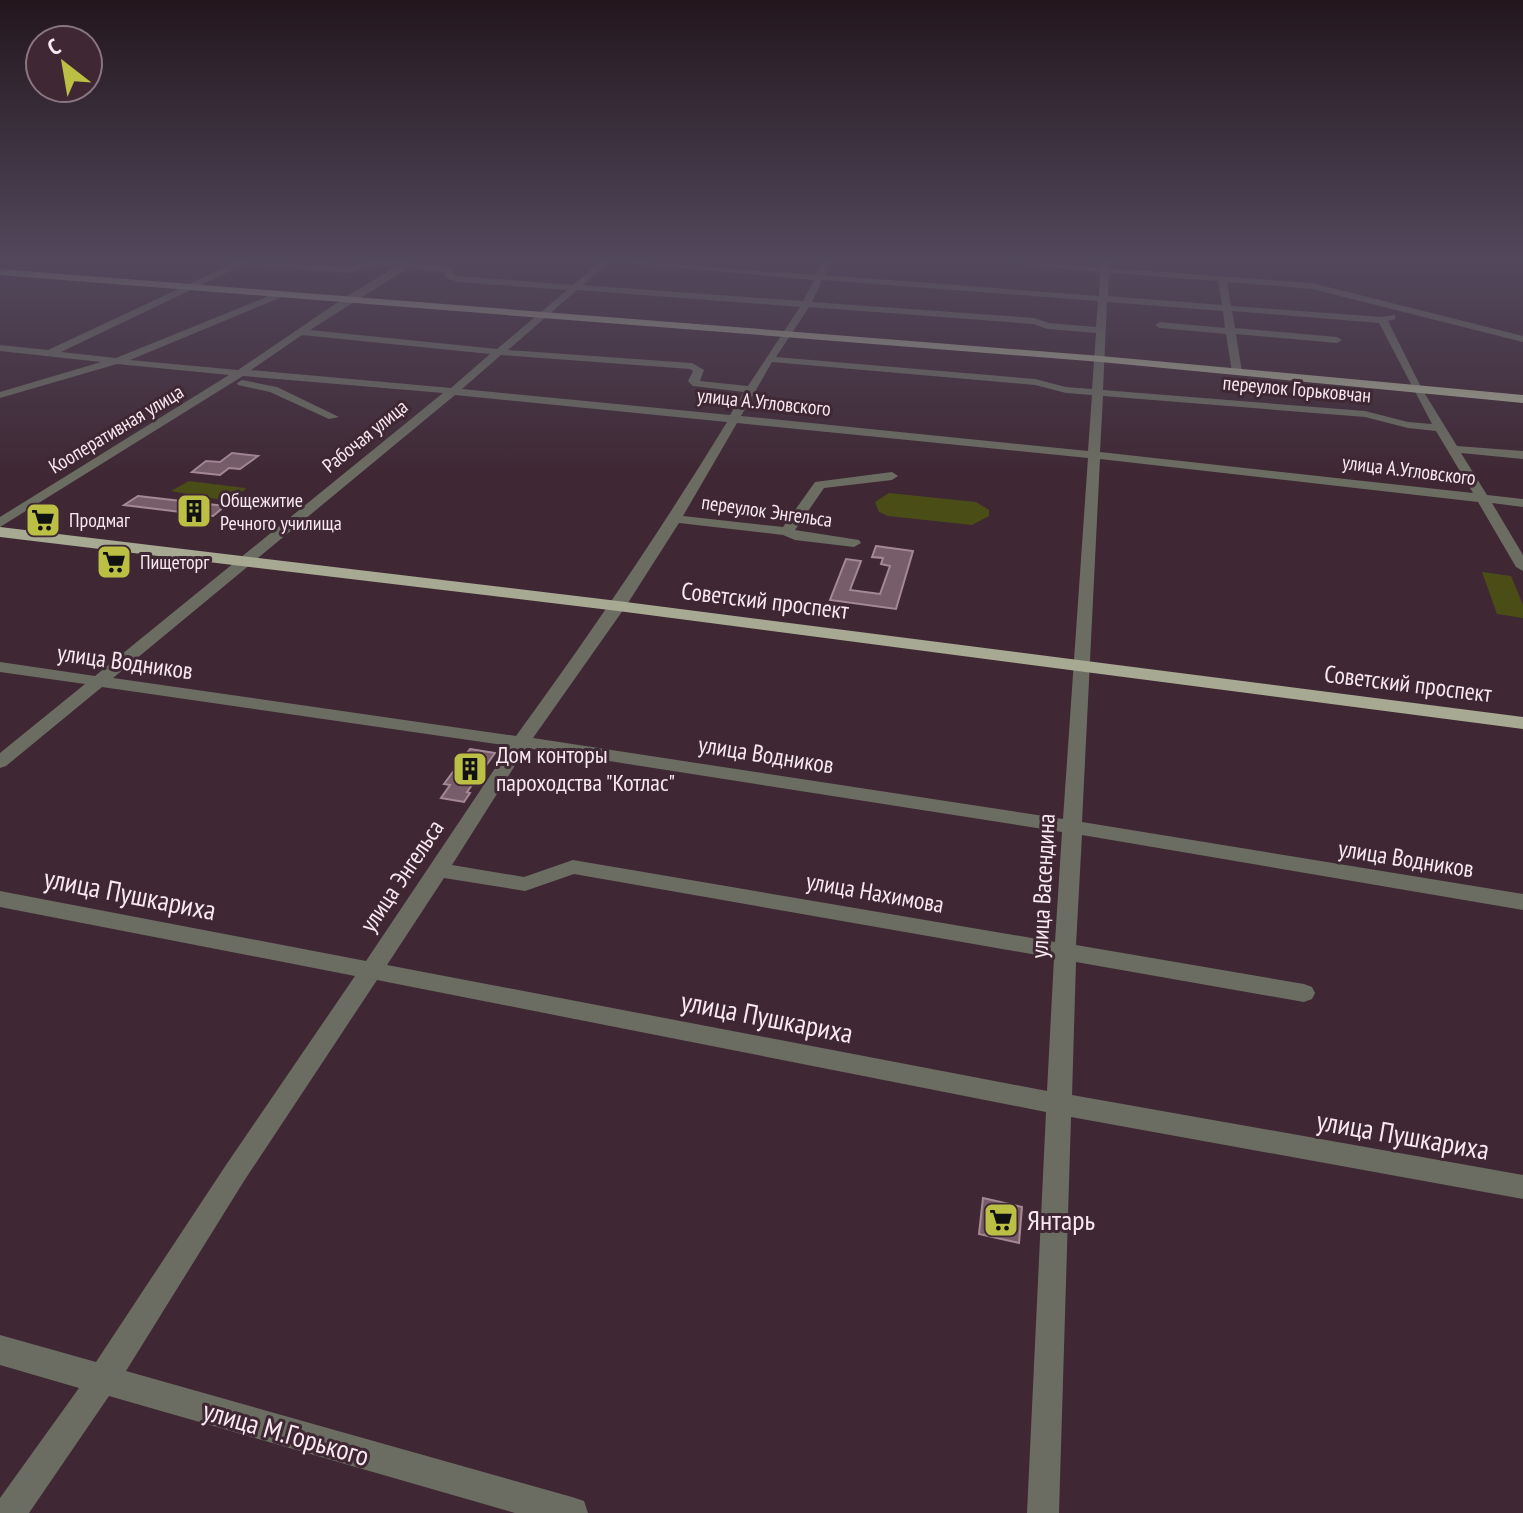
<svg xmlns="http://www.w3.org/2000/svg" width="1523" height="1513" font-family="'PT Sans Narrow',sans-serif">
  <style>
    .green { fill: #4b4d17 }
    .building { fill: #775d69; stroke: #a58896; stroke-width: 2 }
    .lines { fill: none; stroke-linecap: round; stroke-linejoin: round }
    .minor { fill: #6c6d62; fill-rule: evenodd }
    .major { fill: #a7a992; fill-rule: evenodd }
    .labels { text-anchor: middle; stroke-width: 6; stroke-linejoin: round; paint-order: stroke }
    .far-street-label { font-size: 20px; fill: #f8e8ef; stroke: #3f2834 }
    .far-poi-label { font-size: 20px; fill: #f8e8ef; stroke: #3f2834; text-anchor: start }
    .street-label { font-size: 24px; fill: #f8e8ef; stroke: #3f2834 }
    .poi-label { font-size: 24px; fill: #f8e8ef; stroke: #3f2834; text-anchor: start }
    .near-street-label { font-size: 28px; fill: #f8e8ef; stroke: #3f2834 }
    .near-poi-label { font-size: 28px; fill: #f8e8ef; stroke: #3f2834; text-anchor: start }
  </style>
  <rect width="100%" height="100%" fill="#3f2834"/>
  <!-- green -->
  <path class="green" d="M189,481L245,488L246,489L228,501L171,491Z
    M889,493L976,502L989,510V516L972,525L888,516L879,512L875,502Z
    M1482,572L1511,576L1523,605V618L1497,614Z"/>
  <!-- building -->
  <path class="building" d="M232,453L258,456L240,469L229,468L220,475L192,472L206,461L220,462Z
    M138,496L225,506L213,516L124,505Z
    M876,546L913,551L896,609L830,600L846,559L861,561L850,590L880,594L890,566L881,564L883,558L872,557Z
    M470,749L495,753L467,792L470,793L464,802L441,798L450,785L444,784Z
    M983,1198L1022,1207L1019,1243L979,1234Z"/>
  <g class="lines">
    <!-- minor -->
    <path class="minor" d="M236,262L349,267L369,262H401L453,268L454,275L459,276L573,285L600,262H609L583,285L803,301L814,280L611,262H645L816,275L823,262H831L825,275L1099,296L1100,272L1001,262L1100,267L1101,262H1109V268L1312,283L1523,336V342L1312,289L1227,282L1231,306L1382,317L1395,315V319L1388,321L1422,389L1457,446L1523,451V459L1461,453L1487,495L1523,499V507L1492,503L1523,555V571L1516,567L1478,502L1100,459L1082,822L1523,894V910L1082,835L1076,945L1304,984L1312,987L1315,993L1312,999L1304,1002L1076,962L1072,1095L1523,1175V1199L1071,1117L1059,1513H1027L1046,1112L377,980L244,1181L126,1371L572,1497L584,1501L588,1513H515L109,1396L29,1513H0V1498L79,1388L0,1365V1335L96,1362L226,1165L355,976L0,907V891L366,961L510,746L102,687L6,766L0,768V753L85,684L0,672V662L95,676L443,393L243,376L0,527V517L229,375L117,364L0,398V392L101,362L0,351V345L48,350ZM243,265L350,273L371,266H397L344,298L238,370L130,360L282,297V293H276L116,358L61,352ZM408,268L445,272L446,278L458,282L567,290L497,349L310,330ZM1109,273L1218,281L1222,305L1108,296ZM822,280L1098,301L1096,327L1049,323L1034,318L812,302ZM577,290L800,307L748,386L700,381L704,370L692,363L508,350ZM1107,302L1223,311L1225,328L1160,322L1155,325L1160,328L1226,334L1232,372L1237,375L1242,372L1236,334L1337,343L1342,340L1337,337L1235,328L1232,311L1379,323L1432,424L1408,422L1365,411L1103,390ZM809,307L1033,324L1048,329L1096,333L1092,389L1066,387L1035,379L776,357ZM302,335L490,354L451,388L251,370ZM501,355L690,369L693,371L688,381L693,386L744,392L730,415L462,389ZM772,362L1035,385L1066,393L1092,395L1088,451L741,416ZM455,395L727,422C661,530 591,633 516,736L113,678ZM1103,396L1365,417L1408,428L1436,431L1473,493L1100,452ZM737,423L1088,458L1063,819L533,738L626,606L679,523L783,535L795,540L854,547L861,543L859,540L795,530L824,488L892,480L898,476L892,472L815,482L783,527L683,516ZM526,748L1062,832L1055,942L573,860L524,877L452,865ZM574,874L1054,958L1047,1091L387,965L444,878L525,891Z
      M242,380L277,387L339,417L329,419L270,392L238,385L237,383Z"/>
    <!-- major -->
    <path class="major" d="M0,269L1101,356L1523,395V403L1101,362L0,275Z
      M0,527L618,601L1523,717V729L618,611L0,537Z"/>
  </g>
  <!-- sky -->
  <linearGradient id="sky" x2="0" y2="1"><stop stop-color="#23161d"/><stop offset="0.55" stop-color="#52485c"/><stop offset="1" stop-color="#52485c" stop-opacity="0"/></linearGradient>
  <rect width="1523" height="474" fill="url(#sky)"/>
  <!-- icons -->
  <defs>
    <symbol id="building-square" viewBox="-11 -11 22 22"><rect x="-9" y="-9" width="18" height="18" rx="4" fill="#bbc044" stroke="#3f2834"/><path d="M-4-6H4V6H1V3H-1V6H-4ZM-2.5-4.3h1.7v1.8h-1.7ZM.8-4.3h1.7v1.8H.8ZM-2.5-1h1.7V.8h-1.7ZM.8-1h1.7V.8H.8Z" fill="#111"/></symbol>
    <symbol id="supermarket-square" viewBox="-11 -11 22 22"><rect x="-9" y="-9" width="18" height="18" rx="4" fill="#bbc044" stroke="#3f2834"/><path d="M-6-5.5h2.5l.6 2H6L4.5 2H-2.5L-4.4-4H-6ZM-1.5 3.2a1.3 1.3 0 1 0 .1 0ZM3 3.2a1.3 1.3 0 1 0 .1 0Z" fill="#111"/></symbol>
  </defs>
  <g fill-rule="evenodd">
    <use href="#building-square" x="174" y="491" width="40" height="40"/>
    <use href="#supermarket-square" x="23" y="500" width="40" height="40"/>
    <use href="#supermarket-square" x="94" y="542" width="40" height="40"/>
    <use href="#building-square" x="450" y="749" width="40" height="40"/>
    <use href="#supermarket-square" x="981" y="1200" width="40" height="40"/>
  </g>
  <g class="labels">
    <!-- far-street labels -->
    <g class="far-street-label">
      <text transform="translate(1297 389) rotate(5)" y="7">переулок Горьковчан</text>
      <text transform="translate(764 402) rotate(6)" y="7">улица А.Угловского</text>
      <text transform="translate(116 429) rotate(-31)" y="7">Кооперативная улица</text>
      <text transform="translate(365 436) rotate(-39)" y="7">Рабочая улица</text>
      <text transform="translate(1409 470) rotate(7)" y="7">улица А.Угловского</text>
      <text transform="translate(767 511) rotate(8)" y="7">переулок Энгельса</text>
    </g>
    <!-- far-poi labels -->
    <g class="far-poi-label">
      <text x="220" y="507">Общежитие<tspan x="220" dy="23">Речного училища</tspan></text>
      <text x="69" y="527">Продмаг</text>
      <text x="140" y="569">Пищеторг</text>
    </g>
    <!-- street labels -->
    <g class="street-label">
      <text transform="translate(765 601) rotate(7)" y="8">Советский проспект</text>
      <text transform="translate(125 662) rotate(8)" y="8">улица Водников</text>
      <text transform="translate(1408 684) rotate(7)" y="8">Советский проспект</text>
      <text transform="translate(766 755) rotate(9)" y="8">улица Водников</text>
      <text transform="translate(1406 859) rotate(9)" y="8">улица Водников</text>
      <text transform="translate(402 876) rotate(-56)" y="8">улица Энгельса</text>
      <text transform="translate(1043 886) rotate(-87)" y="8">улица Васендина</text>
      <text transform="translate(875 893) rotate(10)" y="8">улица Нахимова</text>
    </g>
    <!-- poi labels -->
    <g class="poi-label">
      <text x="496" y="763">Дом конторы<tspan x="496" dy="28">пароходства "Котлас"</tspan></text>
    </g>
    <!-- near-street labels -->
    <g class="near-street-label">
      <text transform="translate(130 894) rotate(11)" y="10">улица Пушкариха</text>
      <text transform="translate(767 1017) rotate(11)" y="10">улица Пушкариха</text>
      <text transform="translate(1403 1135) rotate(10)" y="10">улица Пушкариха</text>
      <text transform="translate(286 1433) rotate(16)" y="10">улица М.Горького</text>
    </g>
    <!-- near-poi labels -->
    <g class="near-poi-label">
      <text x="1027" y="1230">Янтарь</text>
    </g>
  </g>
  <!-- north arrow -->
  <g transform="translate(64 64) rotate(329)"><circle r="38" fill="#3f2834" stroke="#89757f" stroke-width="2"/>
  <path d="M0-6L14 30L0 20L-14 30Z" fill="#bbc044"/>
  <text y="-12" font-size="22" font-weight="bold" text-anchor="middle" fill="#f8e8ef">С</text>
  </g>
</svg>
